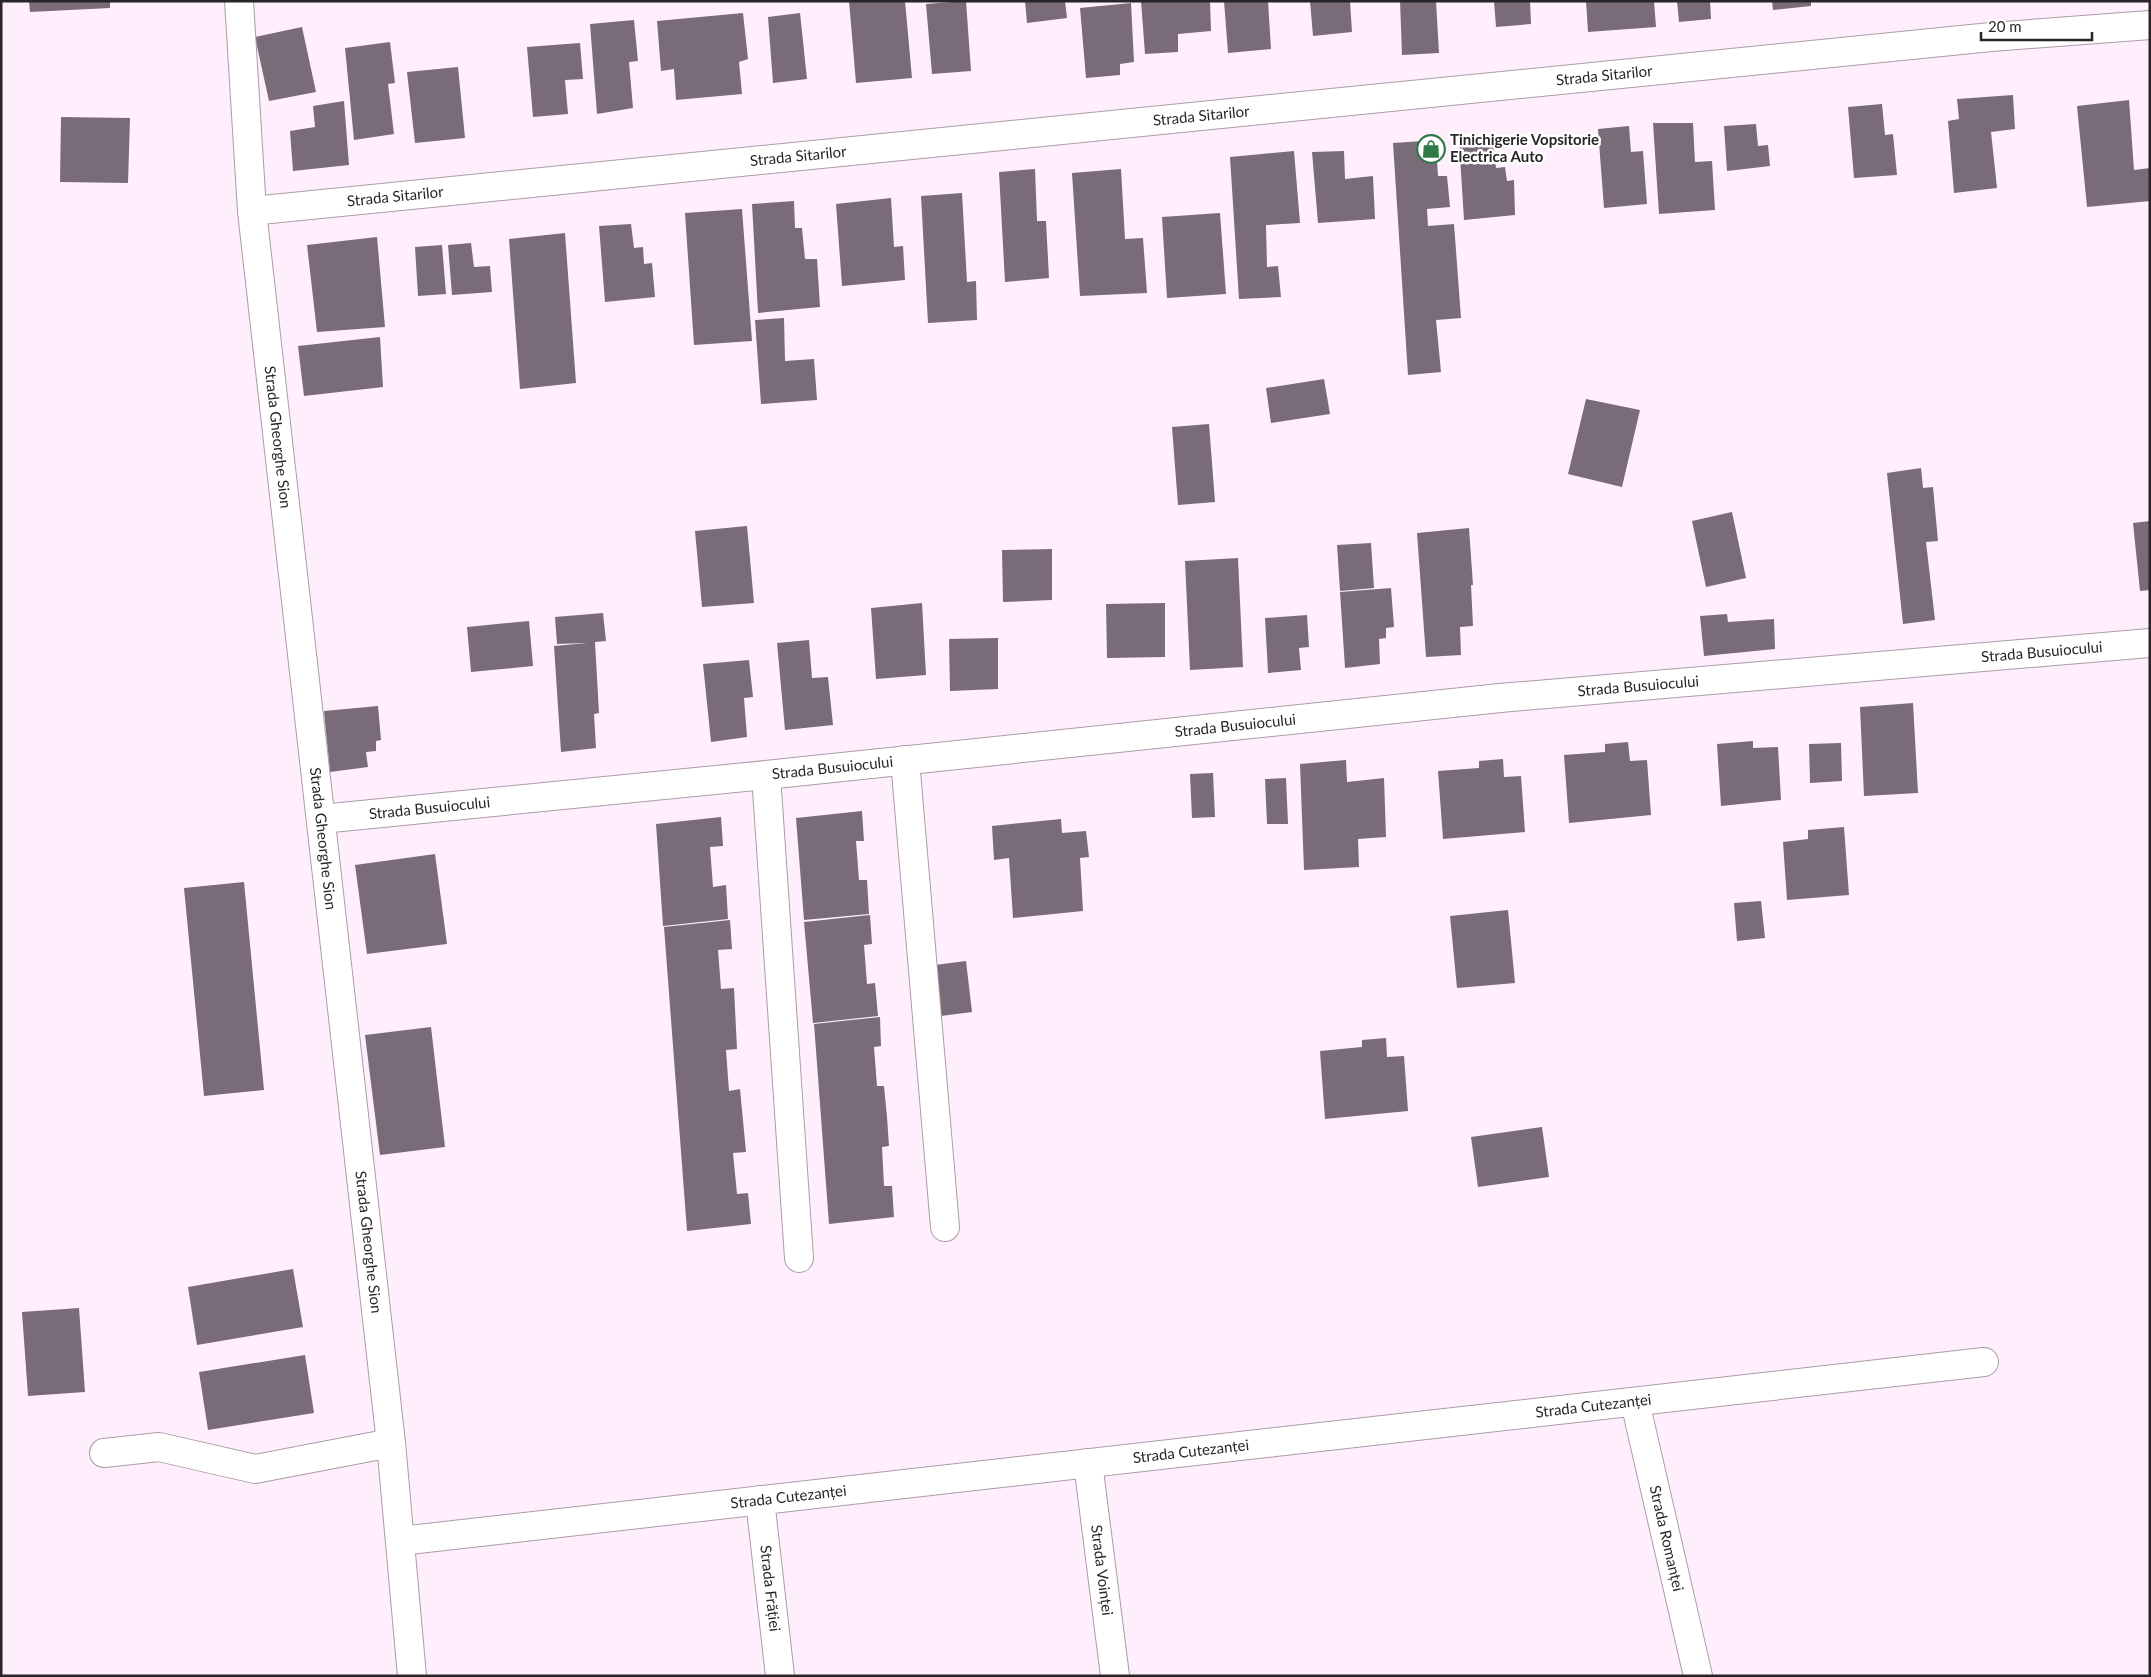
<svg xmlns="http://www.w3.org/2000/svg" width="2151" height="1677" font-family="Lato,sans-serif">
  <style>
    .building { fill: #796b77 }
    .lines { fill: none; stroke-linecap: round; stroke-linejoin: round }
    .minor-casing { stroke: #aa9ca8; stroke-width: 30 }
    .minor { stroke: #fff; stroke-width: 28 }
    .labels { text-anchor: middle; stroke-width: 5; stroke-linejoin: round; paint-order: stroke }
    .street-label { font-size: 15px; fill: #2a2529; stroke: #fff }
    .poi-label { font-size: 15px; font-weight: bold; fill: #2a2529; stroke: #fff; text-anchor: start }
  </style>
  <rect width="100%" height="100%" fill="#ffeffc"/>
  <!-- building -->
  <path class="building" d="M29,1H110V8L30,12Z
    M849,1H905L912,78L856,83Z
    M966,1L971,71L932,74L926,4Z
    M1025,1H1065L1067,18L1027,23Z
    M1141,1H1210L1211,31L1178,34V52L1145,54Z
    M1224,1H1268L1271,49L1228,53Z
    M1310,1H1350L1352,32L1313,36Z
    M1400,1H1436L1439,53L1402,55Z
    M1494,1H1530L1531,24L1496,27Z
    M1586,1H1654L1656,27L1588,32Z
    M1677,1H1710L1711,19L1679,22Z
    M1772,1H1811V6L1773,10Z
    M1131,3L1134,62L1120,64V75L1086,78L1080,8Z
    M743,13L748,59L739,62L742,94L676,100L674,69L661,71L657,21Z
    M800,13L807,79L773,83L768,17Z
    M634,20L638,61L629,62L633,108L597,114L590,24Z
    M302,27L316,92L269,101L255,37Z
    M390,42L395,83L388,84L394,134L354,140L345,48Z
    M580,43L583,79L565,80L568,114L533,117L527,47Z
    M458,67L465,138L415,143L407,72Z
    M2013,95L2015,129L1991,132L1997,188L1954,193L1948,121L1959,119L1957,99Z
    M2129,100L2134,170L2150,168V201L2087,207L2077,106Z
    M344,101L349,165L293,171L290,131L315,127L313,106Z
    M1882,104L1885,135L1893,134L1897,175L1854,178L1848,107Z
    M61,117L130,118L128,183L60,182Z
    M1653,123H1693L1695,162L1712,161L1715,210L1659,214Z
    M1756,124L1758,146L1768,145L1770,166L1727,171L1724,126Z
    M1629,126L1631,152L1643,151L1647,204L1604,208L1598,129Z
    M1493,140L1496,168L1505,167L1507,181L1514,180L1515,215L1464,220L1459,141Z
    M1423,141L1425,163L1437,162L1438,176H1447L1450,207L1427,209L1428,226L1454,224L1461,318L1436,320L1441,372L1408,375L1393,143Z
    M1294,151L1300,223L1266,225L1267,267L1278,266L1281,297L1239,299L1230,157Z
    M1344,151L1345,179L1373,176L1375,219L1318,223L1312,152Z
    M1035,169L1037,221H1046L1049,278L1005,282L999,172Z
    M1121,169L1125,239L1143,238L1147,293L1080,296L1072,173Z
    M962,193L967,282L976,281L977,320L928,323L921,196Z
    M891,198L894,247L903,246L905,280L842,286L836,204Z
    M794,201L795,228H802L805,259H817L820,307L758,313L752,204Z
    M742,209L752,341L694,345L685,213Z
    M1220,213L1226,294L1167,298L1162,217Z
    M631,224L634,248L643,247L644,264L652,263L655,297L605,302L599,226Z
    M565,233L576,383L520,389L509,239Z
    M377,237L385,327L317,332L307,245Z
    M471,243L474,267L490,266L492,292L452,295L448,245Z
    M442,245L446,294L418,296L415,247Z
    M784,318L785,361L814,359L817,400L761,404L755,320Z
    M380,337L383,387L304,396L298,346Z
    M1324,379L1330,414L1271,423L1266,388Z
    M1586,399L1640,410L1622,487L1568,474Z
    M1209,424L1215,502L1178,505L1172,427Z
    M1921,468L1923,488L1933,487L1938,541L1926,542L1935,620L1903,624L1887,473Z
    M1732,512L1746,578L1706,587L1692,521Z
    M2150,521V590L2140,591L2133,523Z
    M747,526L754,603L702,607L695,531Z
    M1469,528L1473,585H1471L1473,626L1460,627L1461,655L1426,657L1417,533Z
    M1371,543L1374,588L1340,591L1337,545Z
    M1052,549V600L1003,602L1002,550Z
    M1238,558L1243,667L1190,670L1185,561Z
    M1391,588L1394,627L1386,628V638L1379,639L1380,664L1345,668L1340,592Z
    M922,603L926,675L876,679L871,608Z
    M1165,603V657L1107,658L1106,604Z
    M603,613L606,641L595,642L599,713L594,714L596,748L561,752L554,646L587,643L557,644L555,617Z
    M1727,614L1728,622L1774,619L1775,649L1704,656L1700,616Z
    M1307,615L1309,647L1299,648L1301,670L1268,673L1265,618Z
    M529,621L533,666L471,672L467,627Z
    M998,638V689L950,691L949,639Z
    M809,640L812,678L828,677L833,725L785,730L777,643Z
    M749,660L753,697L744,698L747,737L711,742L703,664Z
    M1913,703L1918,793L1864,796L1860,707Z
    M378,706L381,740L376,741V751L366,752L368,767L330,772L324,711Z
    M1753,741V748L1778,747L1781,800L1721,806L1717,744Z
    M1628,742L1630,761L1647,760L1651,815L1569,823L1564,755L1605,752V744Z
    M1841,743L1842,781L1810,783L1809,744Z
    M1503,759L1504,777L1521,776L1525,832L1443,839L1438,771L1479,768V761Z
    M1346,760L1347,782L1384,778L1386,837L1358,839L1359,867L1304,870L1300,764Z
    M1213,773L1215,817L1192,818L1190,774Z
    M1286,778L1288,824H1267L1265,779Z
    M862,811L864,841H856L859,880H867L869,914L804,920L796,818Z
    M721,817L723,846L710,847L713,887L726,885L728,919L663,926L656,824Z
    M1061,819L1062,833L1086,831L1089,857L1080,858L1083,911L1013,918L1009,858L994,860L992,826Z
    M1844,827L1849,895L1787,900L1783,842L1808,839V830Z
    M435,854L447,944L367,954L355,865Z
    M244,882L264,1090L204,1096L184,888Z
    M1761,901L1765,938L1737,941L1734,903Z
    M1508,910L1515,983L1457,988L1450,916Z
    M870,915L872,944L864,945L867,984L875,983L878,1016L813,1023L804,922Z
    M730,920L732,949L718,950L721,989L734,988L737,1049L726,1050L729,1091L740,1089L746,1152L733,1153L737,1194L748,1193L751,1224L687,1231L664,927Z
    M966,961L972,1012L941,1016L935,965Z
    M880,1017L881,1046L874,1047L877,1086H884L887,1117L889,1146L882,1147L884,1186H892L894,1217L829,1224L814,1024Z
    M431,1027L445,1147L380,1155L365,1035Z
    M1386,1038L1387,1057L1404,1056L1408,1111L1325,1119L1320,1051L1362,1047V1040Z
    M1542,1127L1549,1177L1478,1187L1471,1137Z
    M293,1269L303,1327L197,1345L188,1287Z
    M79,1308L85,1392L28,1396L22,1312Z
    M305,1355L314,1413L208,1430L199,1372Z"/>
  <g class="lines">
    <defs>
      <g id="minor">
        <path id="s1" d="M239,1L252,211L391,1443L412,1676"/>
        <path id="s2" d="M252,211L1991,37L2150,25"/>
        <path d="M905,760L945,1227"/>
        <path d="M766,775L799,1258"/>
        <path id="s3" d="M321,819L766,775L1500,698L2150,643"/>
        <path id="s4" d="M1635,1402L1698,1676"/>
        <path d="M104,1453L159,1447L255,1469L391,1443"/>
        <path id="s5" d="M1088,1463L1115,1676"/>
        <path id="s6" d="M760,1500L780,1676"/>
        <path id="s7" d="M400,1541L1984,1362"/>
      </g>
    </defs>
    <!-- minor casing -->
    <use href="#minor" class="minor-casing"/>
    <!-- minor -->
    <use href="#minor" class="minor"/>
  </g>
  <!-- icons -->
  <defs>
    <symbol id="shop-ring" viewBox="-11 -11 22 22"><circle r="9.5" fill="#fff" stroke="#307a48" stroke-width="1.5"/><path d="M-5-2.5h2.3a2.7 3.5 0 0 1 5.4 0H5L5.5 6h-11ZM-1.5-2.5h3a1.5 2.3 0 0 0-3 0Z" fill="#307a48"/></symbol>
  </defs>
  <g fill-rule="evenodd">
    <use href="#shop-ring" x="1415" y="133" width="32" height="32"/>
  </g>
  <g class="labels">
    <!-- street labels -->
    <g class="street-label">
      <text dy="5" stroke="none"><textPath href="#s2" startOffset="1359">Strada Sitarilor</textPath></text>
      <text dy="5" stroke="none"><textPath href="#s2" startOffset="954">Strada Sitarilor</textPath></text>
      <text dy="5" stroke="none"><textPath href="#s2" startOffset="549">Strada Sitarilor</textPath></text>
      <text dy="5" stroke="none"><textPath href="#s2" startOffset="144">Strada Sitarilor</textPath></text>
      <text dy="5" stroke="none"><textPath href="#s1" startOffset="438">Strada Gheorghe Sion</textPath></text>
      <text dy="5" stroke="none"><textPath href="#s3" startOffset="1729">Strada Busuiocului</textPath></text>
      <text dy="5" stroke="none"><textPath href="#s3" startOffset="1324">Strada Busuiocului</textPath></text>
      <text dy="5" stroke="none"><textPath href="#s3" startOffset="919">Strada Busuiocului</textPath></text>
      <text dy="5" stroke="none"><textPath href="#s3" startOffset="514">Strada Busuiocului</textPath></text>
      <text dy="5" stroke="none"><textPath href="#s3" startOffset="109">Strada Busuiocului</textPath></text>
      <text dy="5" stroke="none"><textPath href="#s1" startOffset="842">Strada Gheorghe Sion</textPath></text>
      <text dy="5" stroke="none"><textPath href="#s1" startOffset="1248">Strada Gheorghe Sion</textPath></text>
      <text dy="5" stroke="none"><textPath href="#s7" startOffset="1201">Strada Cutezanței</textPath></text>
      <text dy="5" stroke="none"><textPath href="#s7" startOffset="796">Strada Cutezanței</textPath></text>
      <text dy="5" stroke="none"><textPath href="#s7" startOffset="391">Strada Cutezanței</textPath></text>
      <text dy="5" stroke="none"><textPath href="#s4" startOffset="140">Strada Romanței</textPath></text>
      <text dy="5" stroke="none"><textPath href="#s5" startOffset="108">Strada Voinței</textPath></text>
      <text dy="5" stroke="none"><textPath href="#s6" startOffset="89">Strada Frăției</textPath></text>
    </g>
    <!-- poi labels -->
    <g class="poi-label">
      <text x="1450" y="145">Tinichigerie Vopsitorie<tspan x="1450" dy="17">Electrica Auto</tspan></text>
    </g>
  </g>
  <!-- border -->
  <rect width="2151" height="1677" fill="none" stroke="#2a2529" stroke-width="5"/>
  <!-- scale -->
  <path d="M1981 32v8h111v-8" fill="none" stroke="#2a2529" stroke-width="2.5"/>
  <text x="1988" y="32" font-size="15" fill="#2a2529" stroke="#ffffff" stroke-width="4" paint-order="stroke">20 m</text>
</svg>
